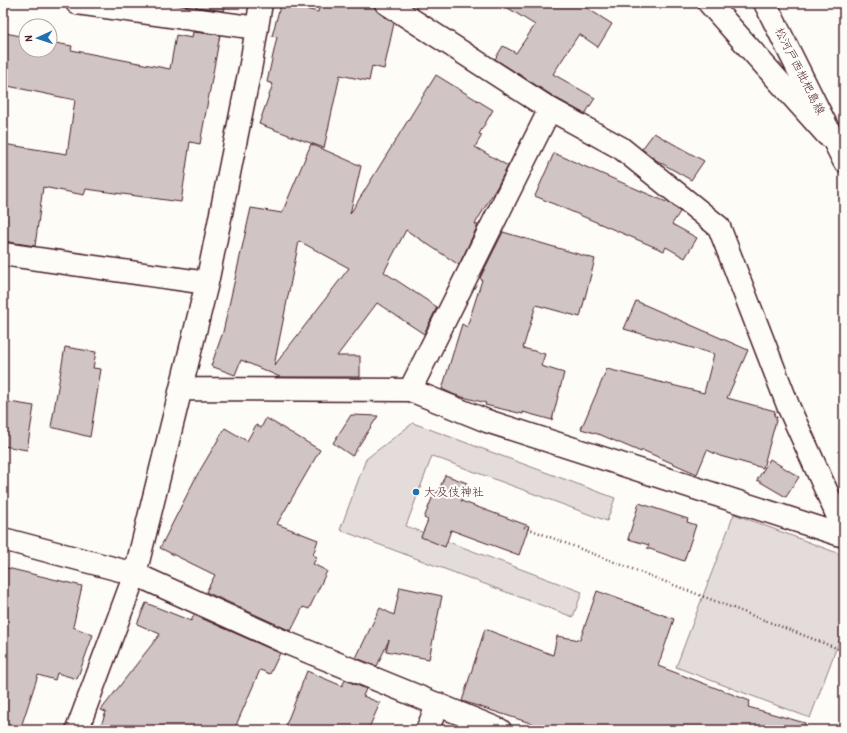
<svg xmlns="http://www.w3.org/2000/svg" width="847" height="733" font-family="'Patrick Hand','Klee One',sans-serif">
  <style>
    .green { fill: #e3dcda; stroke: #967e82 }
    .building { fill: #d0c5c4; stroke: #4a1f2b; fill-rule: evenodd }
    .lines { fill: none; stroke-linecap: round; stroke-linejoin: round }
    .minor-casing { stroke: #4a1f2b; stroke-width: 25 }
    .tertiary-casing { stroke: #4a1f2b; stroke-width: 25 }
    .secondary-casing { stroke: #4a1f2b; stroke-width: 25 }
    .path { stroke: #4a1f2b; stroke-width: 2.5; stroke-dasharray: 1 3; stroke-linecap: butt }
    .minor { stroke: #fdfcf7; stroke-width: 22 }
    .tertiary { stroke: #fdfcf7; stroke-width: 22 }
    .secondary { stroke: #fdfcf7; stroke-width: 22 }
    .poi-dot { fill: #1f6fb2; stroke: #fdfcf7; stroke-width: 1.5 }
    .labels { text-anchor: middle; stroke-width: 4; stroke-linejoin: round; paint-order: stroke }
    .street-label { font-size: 12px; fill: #4a1f2b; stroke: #fdfcf7 }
    .poi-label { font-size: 12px; fill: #4a1f2b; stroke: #fdfcf7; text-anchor: start }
  </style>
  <rect width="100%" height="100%" fill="#fdfcf7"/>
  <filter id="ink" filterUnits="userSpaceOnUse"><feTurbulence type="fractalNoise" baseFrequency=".025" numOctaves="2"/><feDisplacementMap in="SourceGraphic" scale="8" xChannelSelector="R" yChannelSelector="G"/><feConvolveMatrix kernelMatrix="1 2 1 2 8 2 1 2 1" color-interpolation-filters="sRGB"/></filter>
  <g filter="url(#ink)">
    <!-- green -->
    <path class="green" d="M413,423L615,498L607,521L432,456L406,526L582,592L573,617L340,530L366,459Z
      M734,514L840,554L844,565V628L810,718L676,667Z"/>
    <!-- building -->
    <path class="building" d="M196,3H226L224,11L196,7Z
      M281,3L318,12L320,3H374L375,8L379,13L394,23L384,69L372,66L369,81L340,75L324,148L259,124L273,84L267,82L277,37L272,36Z
      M500,3H579L612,24L598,47L579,34L553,74L595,98L585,114L556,98L495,59L503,46L516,53L535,25Z
      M193,32L220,35L200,144L190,142L181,202L86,189L84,195L43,187L35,246L3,241V144L67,154L75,100L3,85V47L5,33L26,37V50H50V42L72,46L71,50L170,69L176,35L192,38Z
      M436,75L493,110L479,134L482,135L475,147L508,166L497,187L475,224L478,225L459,265L406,230L384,272L437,307L424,334L377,303L337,356H360V377H280L241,360L235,375L211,366L223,332L251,208L282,213L311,144L361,166L350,214ZM299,241L349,268L274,366Z
      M654,133L704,161L691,180L656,160L642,149Z
      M554,153L671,204L680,212L672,224L697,238L685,258L666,247L664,251L535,196Z
      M503,232L595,259L580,317L536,305L523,348L545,354L541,366L564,373L552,420L523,412V414L485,405L486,403L455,395L442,389L462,324L467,327L482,280L480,278Z
      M636,301L748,350L727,398L775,411L774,416L777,417L763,468L720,456L707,450L697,474L642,450L641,452L601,435L581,429L607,369L704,393L714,354L624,329Z
      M65,347L96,352L93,368L101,369L90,437L51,427Z
      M3,401L34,406L27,450L3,446Z
      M351,415L378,416L352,456L333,443Z
      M266,418L320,450L277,524L318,540L313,555L317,557L313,564L327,571L309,609L303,607L291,631L206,592L215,575L160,548L196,477L225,428L247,441L256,425L261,428Z
      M770,459L799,477L786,497L757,480Z
      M445,475L467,483L461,501L529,526L519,555L451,530L445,547L421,537L428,520L424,518L435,491L438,493Z
      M639,503L688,519L687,522L696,525L684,561L647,548L649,545L628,539Z
      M3,567L82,586L73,627L93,635L77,679L57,673L55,680L38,675L20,730H3Z
      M400,587L442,596L429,659L386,651L389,640L377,666L356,658L380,608L394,615Z
      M597,591L674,619L658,666L750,701L748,707L805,723L804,730H552L462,701L485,629L553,655L557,636L580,640Z
      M146,603L191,621L194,615L280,653L270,674L260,670L234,730H99L106,712L101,710L160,634L137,624Z
      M307,671L342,686L345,680L366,689L363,696L380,703L368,730H284Z"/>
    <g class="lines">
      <defs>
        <path id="minor" d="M77,3L257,28
          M386,3L550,109L621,148L719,227L789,408L844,530
          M3,254L207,283
          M181,389L410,390L487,421L844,536
          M410,390L550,109
          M3,539L135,574L287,643L500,730
          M77,730L135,574L207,283L251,64L261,3
          M427,730L438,704"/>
        <path id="tertiary" d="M709,3L827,135"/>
        <path id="secondary" d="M765,3L844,161"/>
      </defs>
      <!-- minor casing -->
      <use href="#minor" class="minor-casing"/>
      <!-- tertiary casing -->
      <use href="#tertiary" class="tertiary-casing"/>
      <!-- secondary casing -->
      <use href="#secondary" class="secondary-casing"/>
      <!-- path -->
      <path class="path" d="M524,527L844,651"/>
      <!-- minor -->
      <use href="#minor" class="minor"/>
      <!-- tertiary -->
      <use href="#tertiary" class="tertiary"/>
      <!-- secondary -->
      <use href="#secondary" class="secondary"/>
    </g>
  </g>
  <!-- markers -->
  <circle class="poi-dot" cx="416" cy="492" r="4"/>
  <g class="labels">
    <!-- street labels -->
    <g class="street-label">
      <text transform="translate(800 71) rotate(63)" y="4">松河戸西枇杷島線</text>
    </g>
    <!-- poi labels -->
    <g class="poi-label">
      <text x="424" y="496">大及伎神社</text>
    </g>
  </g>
  <!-- margin -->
  <rect width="847" height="733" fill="none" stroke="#fdfcf7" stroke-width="16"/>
  <rect x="8" y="8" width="831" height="717" fill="none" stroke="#4a1f2b" stroke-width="1.5" filter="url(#ink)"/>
  <!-- north arrow -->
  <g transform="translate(38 38) rotate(267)"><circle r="19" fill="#fdfcf7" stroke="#b5a4a5"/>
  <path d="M0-3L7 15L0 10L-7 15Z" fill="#1f6fb2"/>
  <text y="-6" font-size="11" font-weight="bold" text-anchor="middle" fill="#4a1f2b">N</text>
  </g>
</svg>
